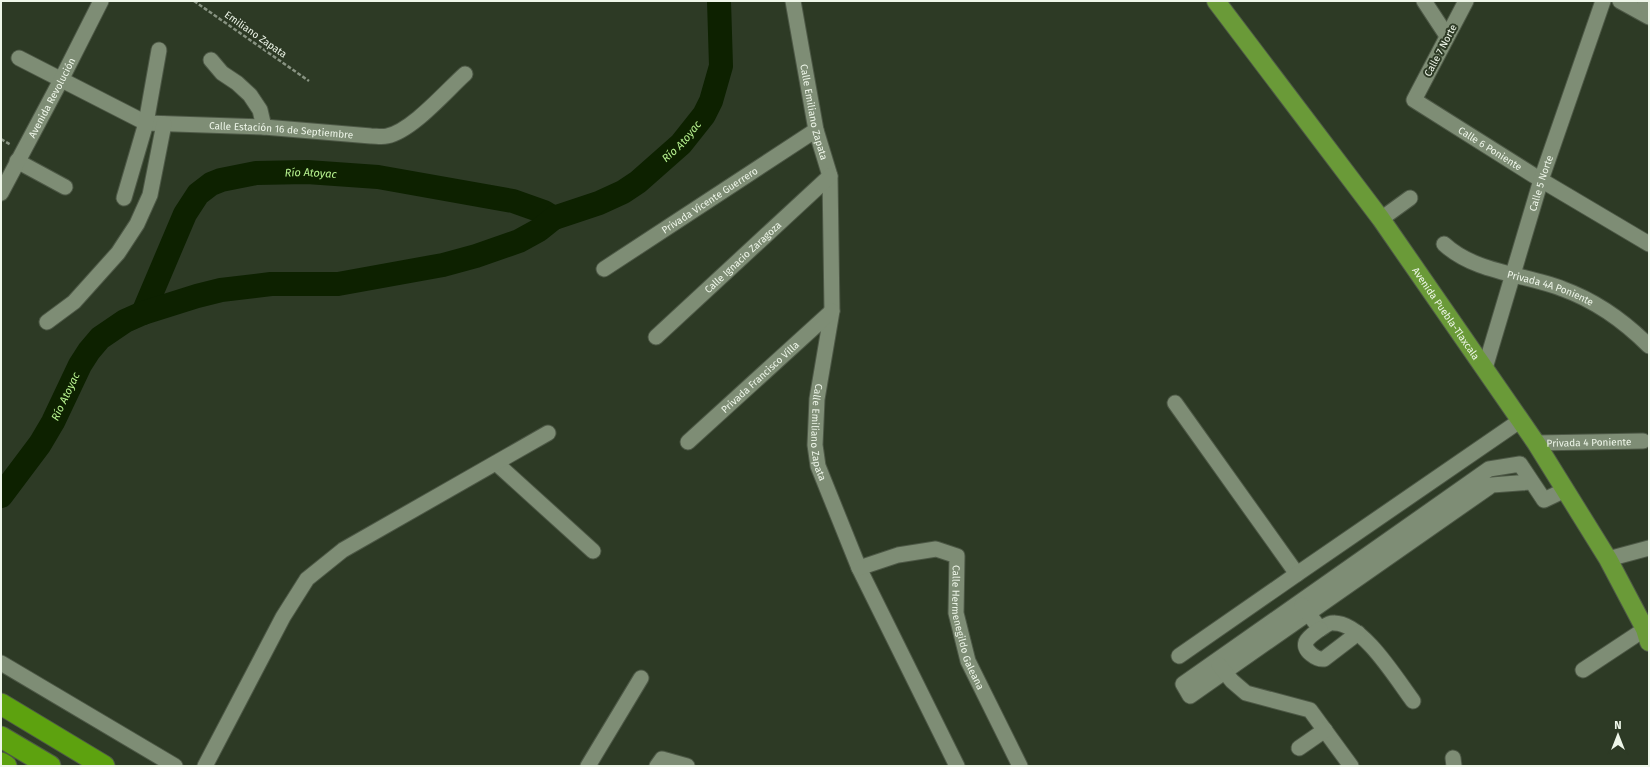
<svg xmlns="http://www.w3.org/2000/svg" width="1650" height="767" font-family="'Fira Sans',sans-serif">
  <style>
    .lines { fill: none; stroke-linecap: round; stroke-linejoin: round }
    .river { stroke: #0d2100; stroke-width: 24 }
    .minor-casing { stroke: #4d5846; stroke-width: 17 }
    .major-casing { stroke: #4d5846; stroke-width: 20 }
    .highway-casing { stroke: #4d5846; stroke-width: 23 }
    .path { stroke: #889382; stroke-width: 2.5; stroke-dasharray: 4 2; stroke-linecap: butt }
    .minor { stroke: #7e8d75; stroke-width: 15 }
    .major { stroke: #6a9a38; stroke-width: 18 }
    .highway { stroke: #5da20f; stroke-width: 21 }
    .labels { text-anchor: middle; stroke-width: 4; stroke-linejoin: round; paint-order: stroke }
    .street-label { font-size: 10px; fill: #eef6e9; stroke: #2d3a25 }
    .water-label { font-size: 11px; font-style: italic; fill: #b8f38f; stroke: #2d3a25 }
  </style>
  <rect width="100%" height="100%" fill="#2d3a25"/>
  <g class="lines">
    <!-- river -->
    <g class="river">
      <path id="s1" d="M143,313L185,214L198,194L211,184L221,180L256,173L307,172L378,177L513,201L544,212L554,218"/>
      <path id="s2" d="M1,496L40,444L53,422L80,365L89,351L100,338L125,321L143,313L197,296L221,290L271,284H338L443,265L476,256L519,241L539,230L554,218L599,203L623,192L638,182L681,144L704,115L711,101L721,66L719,1"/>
    </g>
    <defs>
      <g id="minor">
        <path id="s3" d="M793,1L816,130L830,176L832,311L817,399L815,445L818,466L859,568L957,766"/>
        <path d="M1424,1L1447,36"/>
        <path id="s4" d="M1466,1L1414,100L1541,180L1649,244"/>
        <path d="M1620,1L1649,17"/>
        <path d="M1645,1L1649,11"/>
        <path id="s5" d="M19,58L146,123L264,127L371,136C376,136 382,137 387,136C412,131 446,91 465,74"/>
        <path d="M211,60L222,73L237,83L250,95L260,110L264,127"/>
        <path d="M17,161L65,187"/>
        <path id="s6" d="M1,193L61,80L101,1"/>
        <path d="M124,198L146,123L159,50"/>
        <path d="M1381,219L1410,198"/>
        <path id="s7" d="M1444,244C1475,273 1525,274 1563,289C1596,301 1624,321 1649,346"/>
        <path id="s8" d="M604,269L816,130"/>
        <path d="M47,322L74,302L118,253L137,224L150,195L164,124"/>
        <path id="s9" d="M656,337L830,176"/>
        <path id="s10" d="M1485,368L1541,180L1603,1"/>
        <path d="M1175,403L1297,574L1521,420"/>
        <path id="s11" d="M688,442L832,311"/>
        <path id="s12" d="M1536,443L1643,441"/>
        <path d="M496,463L593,551"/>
        <path d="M1531,482L1492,485L1190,696L1183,684L1489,469L1520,464L1544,500L1565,490"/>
        <path d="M1608,559L1649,548"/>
        <path id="s13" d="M859,568L898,555L936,549L957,556L956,613L968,661L1020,766"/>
        <path d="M1302,605L1320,629C1324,627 1329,622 1334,623C1363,623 1397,680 1413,701"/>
        <path d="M1320,629C1316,632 1308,637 1306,642C1303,651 1317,660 1324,659L1358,633"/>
        <path d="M1179,656L1297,574"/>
        <path d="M1,663L175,766"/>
        <path d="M1219,665L1232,681L1246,693L1310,710L1351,766"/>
        <path d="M1583,670L1645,629"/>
        <path d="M1299,748L1325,730"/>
        <path d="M1453,758L1454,766"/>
        <path d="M205,766L283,617L307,579L343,550L548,433"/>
        <path d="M588,766L641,678"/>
        <path d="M657,766L662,759L687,766"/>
      </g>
      <g id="major">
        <path id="s14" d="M1216,1L1381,219L1536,443L1608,559L1645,629L1649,642"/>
      </g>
      <path id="highway" d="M1,704L104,766
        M1,737L50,766
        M1,763L6,766"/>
    </defs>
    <!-- minor casing -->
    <use href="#minor" class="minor-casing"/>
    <!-- major casing -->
    <use href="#major" class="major-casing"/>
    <!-- highway casing -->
    <use href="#highway" class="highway-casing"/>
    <!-- path -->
    <path class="path" d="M194,1L309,81
      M1,139L11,145"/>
    <!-- minor -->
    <use href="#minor" class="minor"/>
    <!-- major -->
    <use href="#major" class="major"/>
    <!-- highway -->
    <use href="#highway" class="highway"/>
  </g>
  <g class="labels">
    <!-- street labels -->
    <g class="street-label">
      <text transform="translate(256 34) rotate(35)" y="4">Emiliano Zapata</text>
      <text transform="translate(1440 50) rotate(-62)" y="4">Calle 7 Norte</text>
      <text dy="4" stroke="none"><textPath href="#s6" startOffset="108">Avenida Revolución</textPath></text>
      <text dy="4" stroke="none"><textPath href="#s3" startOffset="113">Calle Emiliano Zapata</textPath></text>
      <text dy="4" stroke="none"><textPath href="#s5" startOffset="278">Calle Estación 16 de Septiembre</textPath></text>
      <text dy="4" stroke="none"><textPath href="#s4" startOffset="202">Calle 6 Poniente</textPath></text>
      <text dy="4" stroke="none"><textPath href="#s10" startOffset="193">Calle 5 Norte</textPath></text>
      <text dy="4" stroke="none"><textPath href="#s8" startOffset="126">Privada Vicente Guerrero</textPath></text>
      <text dy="4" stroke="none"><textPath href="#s9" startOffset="118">Calle Ignacio Zaragoza</textPath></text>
      <text dy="4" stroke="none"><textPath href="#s7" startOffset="116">Privada 4A Poniente</textPath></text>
      <text dy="4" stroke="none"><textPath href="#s14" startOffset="388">Avenida Puebla-Tlaxcala</textPath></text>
      <text dy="4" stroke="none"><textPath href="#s11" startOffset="97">Privada Francisco Villa</textPath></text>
      <text dy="4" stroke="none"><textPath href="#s3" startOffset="437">Calle Emiliano Zapata</textPath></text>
      <text dy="4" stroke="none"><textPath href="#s12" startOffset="53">Privada 4 Poniente</textPath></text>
      <text dy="4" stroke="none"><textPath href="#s13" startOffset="175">Calle Hermenegildo Galeana</textPath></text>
    </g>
    <!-- water labels -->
    <g class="water-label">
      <text dy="4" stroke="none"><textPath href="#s2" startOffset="816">Río Atoyac</textPath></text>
      <text dy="4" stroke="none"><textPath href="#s1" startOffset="249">Río Atoyac</textPath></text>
      <text dy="4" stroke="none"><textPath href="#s2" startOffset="119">Río Atoyac</textPath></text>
    </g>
  </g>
  <!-- border -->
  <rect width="1650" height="767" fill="none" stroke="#eef6e9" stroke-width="4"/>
  <!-- north arrow -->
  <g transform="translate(1618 735)" stroke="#2d3a25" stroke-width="3" paint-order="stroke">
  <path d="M0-3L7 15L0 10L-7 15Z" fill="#eef6e9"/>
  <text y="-6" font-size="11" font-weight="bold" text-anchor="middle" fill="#eef6e9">N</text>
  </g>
</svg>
